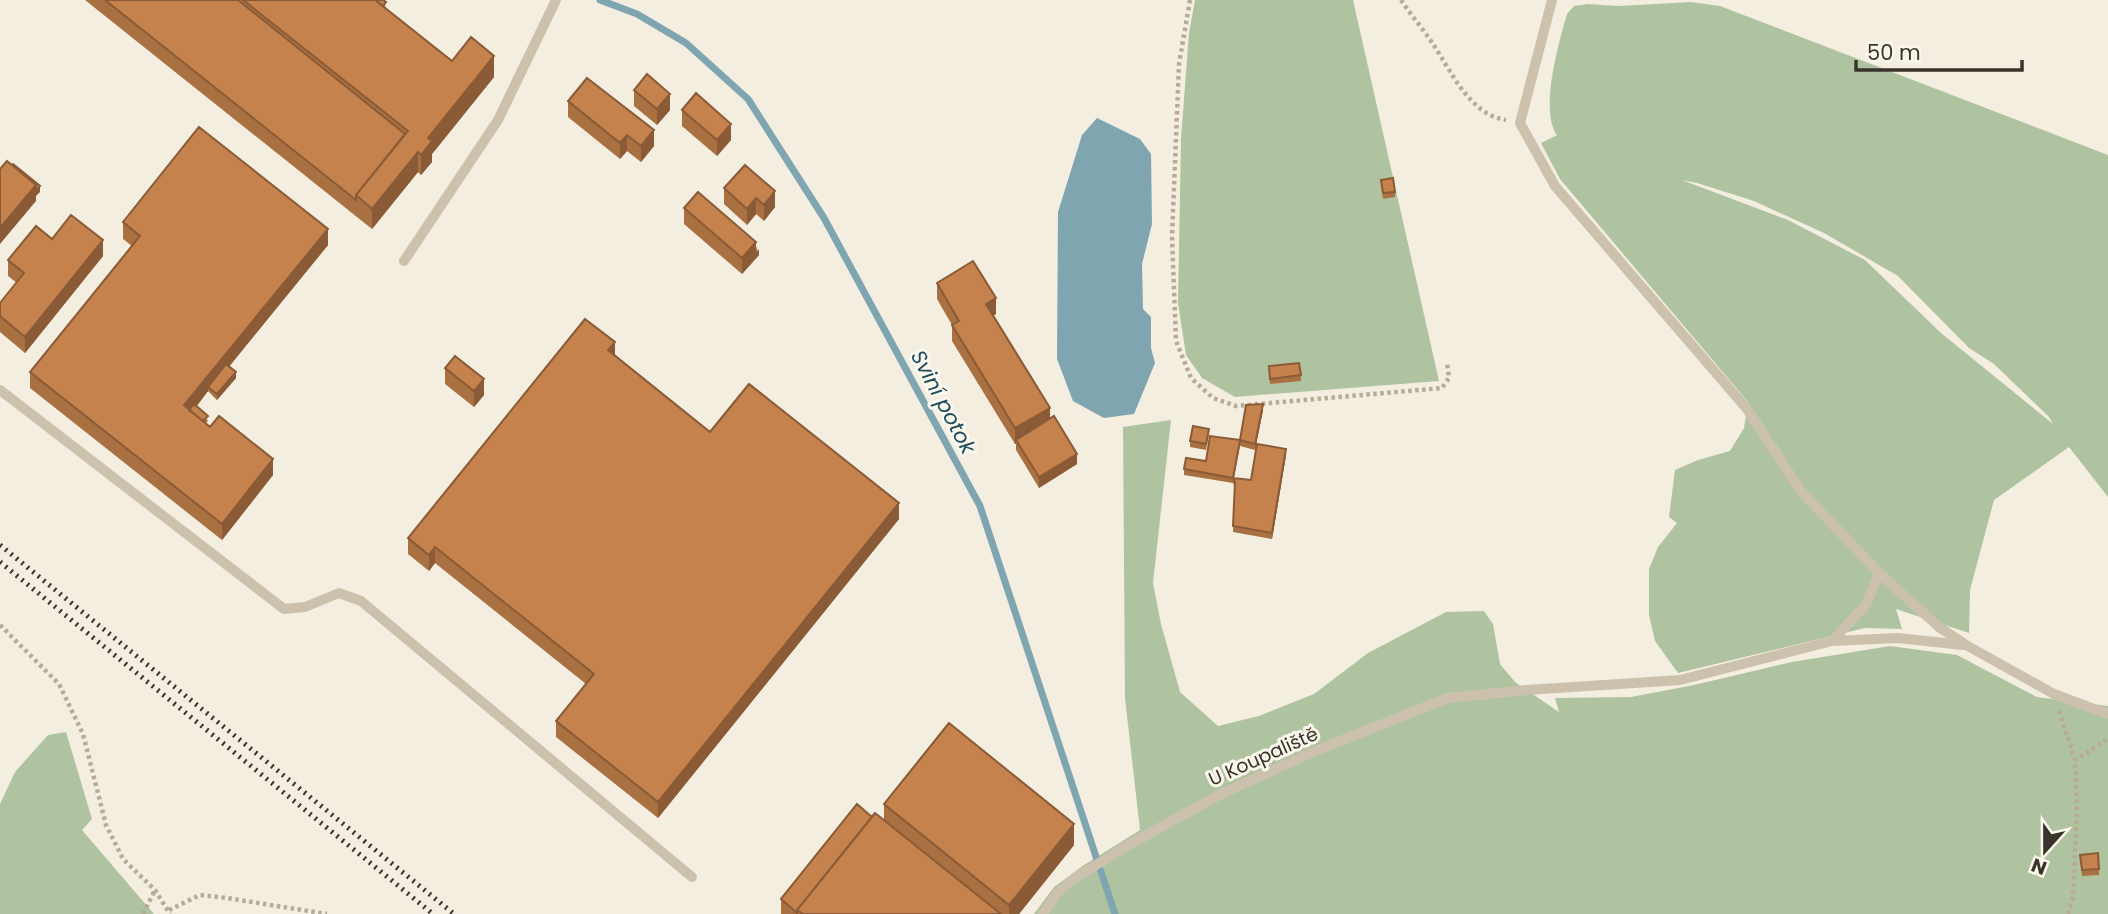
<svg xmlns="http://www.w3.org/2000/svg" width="2108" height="914" font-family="Poppins,sans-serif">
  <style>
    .green { fill: #b0c3a0; fill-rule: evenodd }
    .water { fill: #7fa5b0 }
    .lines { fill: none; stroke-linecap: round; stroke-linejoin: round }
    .stream { stroke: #7fa5b0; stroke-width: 7 }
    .path { stroke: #b8ab96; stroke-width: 4.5; stroke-dasharray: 3.5 3.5; stroke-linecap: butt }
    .service { stroke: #ccc1ac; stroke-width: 10 }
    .rail { stroke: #3a332b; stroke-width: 5; stroke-dasharray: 2 5; stroke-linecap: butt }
    .wall { fill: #a97042 }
    .shaded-wall { fill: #8a5b36 }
    .building { fill: #c5824d; stroke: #8a5b36; stroke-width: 2 }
    .labels { text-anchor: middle; stroke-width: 6; stroke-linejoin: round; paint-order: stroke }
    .street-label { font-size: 19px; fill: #3a332b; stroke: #faf7ed }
    .water-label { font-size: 21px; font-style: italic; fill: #204c5c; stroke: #faf7ed }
  </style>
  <rect width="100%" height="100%" fill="#f3eee0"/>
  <!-- green -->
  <path class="green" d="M1195,0H1353L1439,381L1235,397L1202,378L1186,355L1178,303L1181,139L1189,33Z
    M1691,2L1720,6L2108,155V497L2069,447L1994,500L1970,590L1969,633L1896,609L1902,629L1865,628L1678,673L1655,641L1649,615V569L1658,547L1677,523L1669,517L1675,470L1698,460L1730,451L1744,428L1748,402L1560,179L1541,143L1557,135C1539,111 1559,42 1567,14L1574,6L1588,4L1618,6ZM1682,180L1697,183L1754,201L1824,233L1898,276L1969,348L1994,364L2049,417L2053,424L1941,333L1865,260L1788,220Z
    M1171,420L1153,583L1161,624L1180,692L1218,726L1259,716L1314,694L1368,653L1446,612L1484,611L1493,624L1500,664L1515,682L1559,712L1555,698L1631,697L1694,685L1792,662L1890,646L1957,655L2037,697L2108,706V914H1034L1054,887L1084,865L1140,830L1125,698L1123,427Z
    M66,732L92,819L82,830L154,914H0V804L15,772L48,735Z"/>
  <!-- water -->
  <path class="water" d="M1097,118L1140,139L1151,154L1152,224L1142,264L1143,309L1151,317V348L1155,363L1134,414L1104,418L1073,401L1057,359L1058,212L1082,135Z"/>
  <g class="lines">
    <!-- stream -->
    <path class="stream" d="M600,0L637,14L686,43L748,99L824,218L980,506L1115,914"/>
    <!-- path -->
    <path class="path" d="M1190,0L1179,64L1172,237L1176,341L1191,378L1213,398L1236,406L1442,388L1449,378L1447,362
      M1401,0C1411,15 1423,29 1433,44C1451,71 1470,115 1506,120
      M0,625L59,684L83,734L106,825L123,859L155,890L170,914
      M2059,711L2075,759
      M169,910L200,895L227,898L327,914
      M143,914L155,890
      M2068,914L2073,897L2077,807L2075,760L2108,739"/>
    <!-- service -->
    <path class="service" d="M1552,0L1520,123L1555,186L1747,409L1801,491L1879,573L1939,627L1966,645L2054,694L2108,714
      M404,261L498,120L556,0
      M0,390L284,609L305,607L339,593L361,601L692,877
      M1832,641L1898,638L1963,645
      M1043,914L1058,892L1075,878L1125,847L1219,795L1313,752L1448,698L1527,690L1680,680L1832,641L1866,605L1879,573"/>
    <!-- rail -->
    <path class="rail" d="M0,545L454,914
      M0,562L433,914"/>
  </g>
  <!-- wall -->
  <path class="wall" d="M85,0H383L386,8L452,61L494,77L432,154V162L421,175L418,172L372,229Z
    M634,90L670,110L657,125L634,106Z
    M568,101L654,146L641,162L627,151L620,159L568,117Z
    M682,110L731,140L717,156L682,126Z
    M745,165L775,207L764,221L756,214L747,225L724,204V188Z
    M1381,180L1395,192V197L1383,199Z
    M684,208L756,246L759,255L742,274L684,224Z
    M123,222L328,245L229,366L236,378L217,400L208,391L197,406L208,421L206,423L273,475L222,540L30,388V372L132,246L123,239Z
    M52,239L103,256L25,353L0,332V303L17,283L8,276V260Z
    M937,283L996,314L993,316L1050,419L1077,464L1039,488L1016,450V444H1015L952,341V325L937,299Z
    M615,355L710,432L899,519L658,818L556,737V721L586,684L435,563L429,571L408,554V538Z
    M1269,366L1301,375V381L1270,384Z
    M445,368L484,395L474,407L445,384Z
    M1263,410L1255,450L1240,446L1234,478L1251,480L1286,455L1272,539L1233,532L1235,487L1233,483L1184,475V469L1206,461L1240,440Z
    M1209,434L1206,450L1190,447V441Z
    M884,804L1074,845L1019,914H781V899L872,817L884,819Z
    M2098,853L2099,875L2082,876L2080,855Z"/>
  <!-- shaded-wall -->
  <path class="shaded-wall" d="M494,56V77L432,154V162L421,175V155L428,138Z
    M670,94V110L657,125V109Z
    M731,124V140L717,156V140Z
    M654,130V146L641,162V146Z
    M627,135V151L620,159V143Z
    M418,152V172L372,229V209Z
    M36,185L40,186V192L36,196V201L0,244V228Z
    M775,191V207L764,221V205Z
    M756,198V214L747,225V209Z
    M328,229V245L211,389L208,387V391L187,418L184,405Z
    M103,240V256L25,353V337Z
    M756,242V253L759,249V255L742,274V258Z
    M996,298V314L986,320V304Z
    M615,342V358L608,350Z
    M236,372V378L217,400V394Z
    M484,379V395L474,407V391Z
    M1263,404V410L1255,450V444Z
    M1050,408V424L1016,440V444H1015V428Z
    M1286,449V455L1272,539V533Z
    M1077,454V464L1039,488V477Z
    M273,459V475L222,540V524Z
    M899,503V519L658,818V802Z
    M435,547V563L429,571V555Z
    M1074,824V845L1019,914H1009V905Z"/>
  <!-- building -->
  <path class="building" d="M105,0H238L405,134L356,195V200Z
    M243,0H375L452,61L471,37L494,56L428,138L432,141L421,155L418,152L372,209L356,195L408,131Z
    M375,0H383L386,2L383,6Z
    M647,74L670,94L657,109L634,90Z
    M587,78L654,130L641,146L627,135L620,143L568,101Z
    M696,93L731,124L717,140L682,110Z
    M199,127L328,229L184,405L210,427L219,416L273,459L222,524L30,372L140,236L123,222Z
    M7,161L36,185L0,228V169Z
    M13,164L40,186L36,191V185L12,165Z
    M745,165L775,191L764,205L756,198L747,209L724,188Z
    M1393,178L1395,192L1383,193L1381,180Z
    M698,192L756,242L742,258L684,208Z
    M71,215L103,240L25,337L0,316V303L24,273L8,260L36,226L52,239Z
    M973,261L996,298L986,304L1050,408L1015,428L952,325L959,321L937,283Z
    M585,319L615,342L608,350L710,432L749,384L899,503L658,802L556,721L594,674L435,547L429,555L408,538Z
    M455,356L484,379L474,391L445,368Z
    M1299,363L1301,375L1270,379L1269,366Z
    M226,364L236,372L217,394L208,387Z
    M194,404L208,416L203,421L189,410Z
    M1263,404L1255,444L1240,440L1233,478L1184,469L1186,458L1206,461L1210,436L1240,440L1246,405Z
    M1054,416L1077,454L1039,477L1016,440Z
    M1193,426L1209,429L1206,444L1190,441Z
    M1257,444L1286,449L1272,533L1233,526L1235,482L1233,478L1251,480Z
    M949,723L1074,824L1009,905L884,804Z
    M857,804L872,817L797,910V913L781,899Z
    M875,813L1001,914H803L797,910Z
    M2098,853L2099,869L2082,870L2080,855Z"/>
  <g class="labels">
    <!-- street labels -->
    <g class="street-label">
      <text transform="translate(1263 756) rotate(-24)" y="7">U Koupaliště</text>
    </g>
    <!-- water labels -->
    <g class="water-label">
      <text transform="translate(943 402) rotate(62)" y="7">Sviní potok</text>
    </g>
  </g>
  <!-- north arrow -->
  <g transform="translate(2045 851) rotate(201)" stroke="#faf7ed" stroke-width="5" paint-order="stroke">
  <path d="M0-5L12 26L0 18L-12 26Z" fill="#3a332b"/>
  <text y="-10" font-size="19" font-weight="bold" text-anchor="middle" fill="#3a332b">N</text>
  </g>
  <!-- scale -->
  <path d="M1856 60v10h166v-10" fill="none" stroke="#3a332b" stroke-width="3.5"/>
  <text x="1867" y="60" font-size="21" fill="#3a332b" stroke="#faf7ed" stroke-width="5" paint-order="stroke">50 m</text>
</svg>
